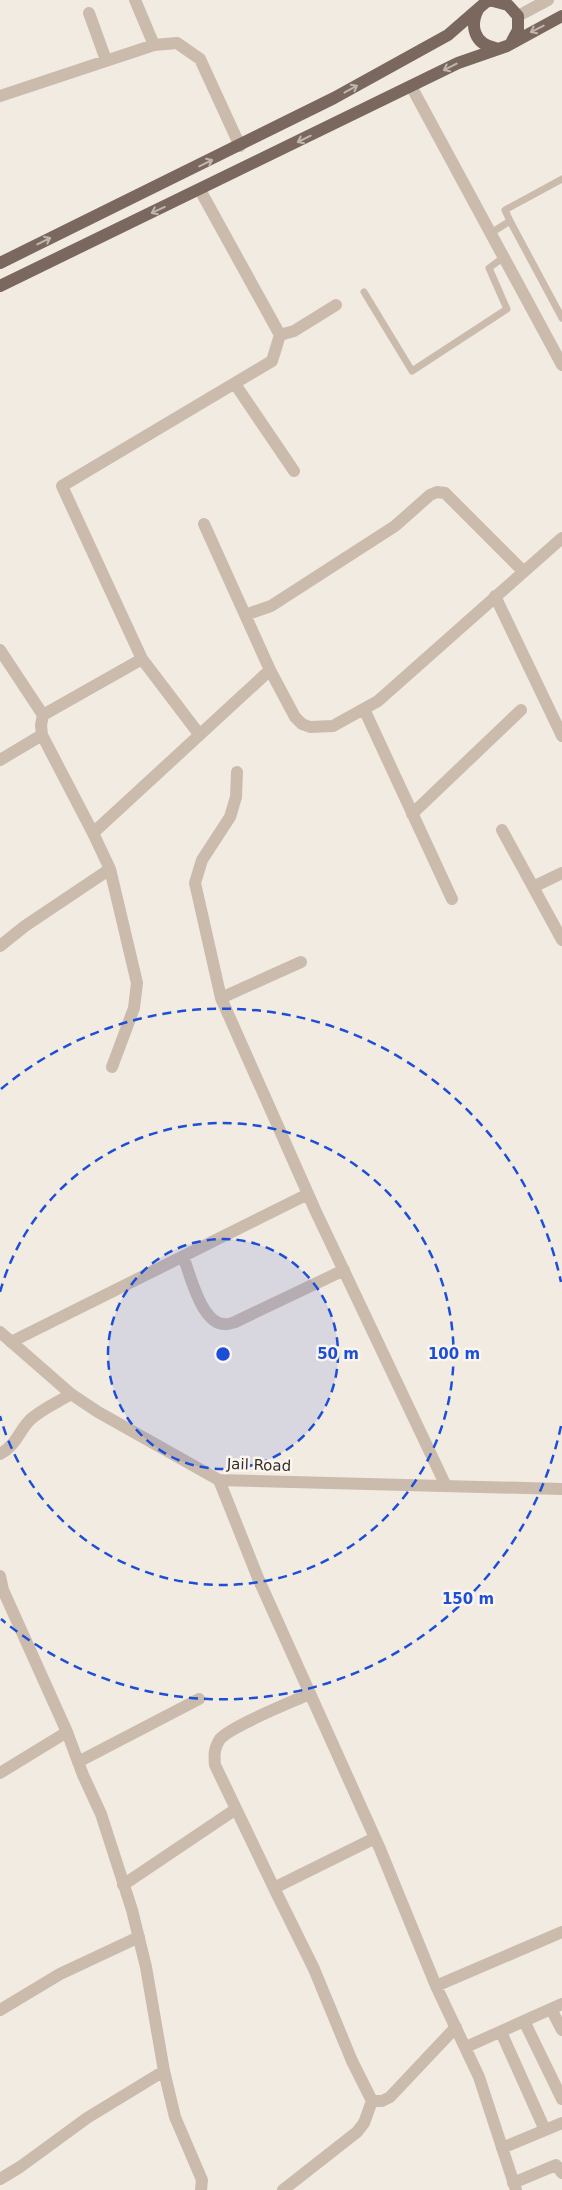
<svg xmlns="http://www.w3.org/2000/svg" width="562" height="2190" font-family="'DejaVu Sans',sans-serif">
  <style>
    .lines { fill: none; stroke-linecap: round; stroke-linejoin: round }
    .service { stroke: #cabbad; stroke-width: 7 }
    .minor { stroke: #cabbad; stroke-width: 12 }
    .tertiary { stroke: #cabbad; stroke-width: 12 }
    .primary { stroke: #7a685e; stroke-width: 12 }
    .oneway { stroke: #c0b6ad }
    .ring { fill: none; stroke: #1d4ed8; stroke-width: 2.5; stroke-dasharray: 9 6 }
    .labels { text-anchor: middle; stroke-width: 5; stroke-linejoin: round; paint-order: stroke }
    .street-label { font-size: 15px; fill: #39302b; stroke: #faf5ee }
    .centre { fill: #1d4ed8; stroke: #faf5ee; stroke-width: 2.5 }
    .ring-label { font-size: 15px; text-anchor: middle; font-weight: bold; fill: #1d4ed8; stroke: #faf5ee; stroke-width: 5; stroke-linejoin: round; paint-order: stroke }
  </style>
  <rect width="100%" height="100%" fill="#f2ebe1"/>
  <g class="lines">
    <!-- service -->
    <path class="service" d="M510,221L562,318
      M491,233L510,221L505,210L562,179
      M364,292L412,371L507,309L489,268L504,257"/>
    <!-- minor -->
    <path class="minor" d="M135,0L154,45
      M89,13L106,60
      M411,86L562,365
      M0,96L154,45L177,43L200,59L240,146
      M200,190L280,335L294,331L336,305
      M235,384L294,471
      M204,524L270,670L295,717L302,724L310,727L333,726L378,701L562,538
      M495,596L562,736
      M245,615L271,606L395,526L430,495L437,492L445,493L523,571
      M0,650L43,715
      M364,709L452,899
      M199,734L142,659L62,486L272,361L280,335
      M0,760L42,735
      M412,814L521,710
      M502,830L562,940
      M93,833L42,735L41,725L43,715L142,659
      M110,869L137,983L134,1008L112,1067
      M533,887L562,873
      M0,946L25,926L110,869L93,833L270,670
      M301,962L221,998L316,1212L446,1486
      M221,998L195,883L202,860L230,817L236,797L237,772
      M183,1256C190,1274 201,1323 224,1324C227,1325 232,1323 235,1322L344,1270
      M11,1342L308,1194
      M0,1454C17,1445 19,1430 31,1419C42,1409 58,1402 71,1394
      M219,1480L258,1578L380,1849L436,1986L479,2077L516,2190
      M0,1576L3,1590L67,1732L83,1775L101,1814L132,1910L146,1967L164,2071L175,2117L202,2180L201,2190
      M78,1762L199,1699
      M0,1773L67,1732
      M375,1838L274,1888L314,1969L352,2061L372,2101H382L390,2097L456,2027
      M123,1885L236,1809
      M274,1888L215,1765C214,1755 214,1748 220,1739C231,1726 290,1703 309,1694
      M436,1986L562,1932
      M551,2009L562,2030
      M0,2010L60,1974L139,1937
      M524,2021L562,2099
      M501,2032L545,2130
      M466,2047L562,2004
      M502,2148L562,2123
      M0,2179L20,2167L87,2118L164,2071
      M513,2183L556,2165L562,2173
      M283,2190L357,2132L364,2123L372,2101"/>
    <!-- tertiary -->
    <path class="tertiary" d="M518,16L548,0
      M0,1332L71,1394L98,1412L219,1480L562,1489"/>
    <!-- primary -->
    <path class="primary" d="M493,1L508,5L518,16V30L512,41
      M479,8C469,25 474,44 495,48
      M0,263L334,98L448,35L486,2L494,0
      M0,286L458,63L507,46L562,16"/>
  </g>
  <!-- one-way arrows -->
  <defs><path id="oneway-shaft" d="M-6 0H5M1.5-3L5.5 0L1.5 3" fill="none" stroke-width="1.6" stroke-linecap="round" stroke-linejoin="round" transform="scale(1.25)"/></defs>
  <g class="oneway">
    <use href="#oneway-shaft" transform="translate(537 29) rotate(153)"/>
    <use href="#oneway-shaft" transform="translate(450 67) rotate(153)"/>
    <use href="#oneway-shaft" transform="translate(351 89) rotate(-29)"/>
    <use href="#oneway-shaft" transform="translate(304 139) rotate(154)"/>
    <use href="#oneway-shaft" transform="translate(206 163) rotate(-26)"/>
    <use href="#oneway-shaft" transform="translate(158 210) rotate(155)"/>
    <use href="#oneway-shaft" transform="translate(44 241) rotate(-26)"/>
  </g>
  <!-- distance rings -->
  <circle cx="223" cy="1354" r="115" fill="#1d4ed8" fill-opacity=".12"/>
  <g class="ring">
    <circle cx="223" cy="1354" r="115"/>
    <path d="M0 1292A231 231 0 1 1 0 1416"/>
    <path d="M561 1426A346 346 0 0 1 1 1619M1 1089A346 346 0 0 1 561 1282"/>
  </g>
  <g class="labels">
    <!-- street labels -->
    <g class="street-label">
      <text transform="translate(259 1465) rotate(2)" y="5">Jail Road</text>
    </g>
  </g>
  <circle cx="223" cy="1354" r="8" class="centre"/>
  <g class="ring-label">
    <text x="338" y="1359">50 m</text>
    <text x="454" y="1359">100 m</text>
    <text x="468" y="1604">150 m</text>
  </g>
</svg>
